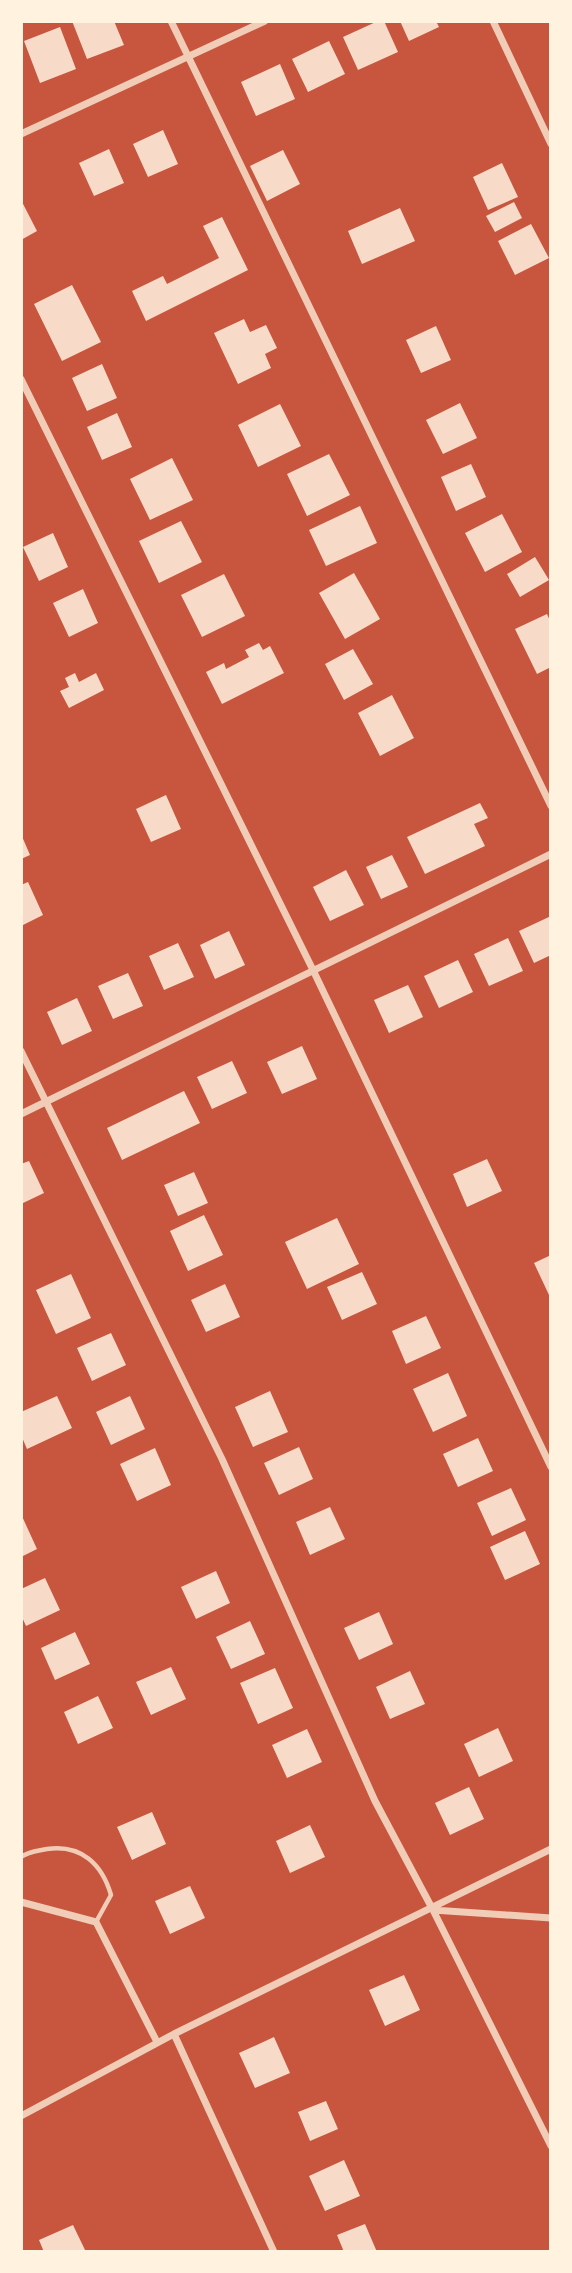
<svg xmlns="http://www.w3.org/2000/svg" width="572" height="2273" font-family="Arial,sans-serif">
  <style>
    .building { fill: #f7dbc8 }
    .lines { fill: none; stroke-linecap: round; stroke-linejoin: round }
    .service { stroke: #f1ccb7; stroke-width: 4.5 }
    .minor { stroke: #f1ccb7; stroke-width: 7 }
  </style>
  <rect width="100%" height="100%" fill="#c8553d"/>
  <!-- building -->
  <path class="building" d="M72,21H114L124,45L87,59Z
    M378,21H384L398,52L358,70L343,37Z
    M400,21H436L439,27L409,41Z
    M60,27L76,69L40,83L24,41Z
    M329,41L345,74L308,92L292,59Z
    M280,64L295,99L256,116L241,82Z
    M163,130L178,164L148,177L133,144Z
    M109,149L124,183L94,196L79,163Z
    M283,150L300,184L267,201L250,166Z
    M502,163L518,197L488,210L473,177Z
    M21,200L37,231L21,240Z
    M514,202L522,218L495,232L486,216Z
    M400,208L415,241L362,264L348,231Z
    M222,217L248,270L146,321L132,291L163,276L167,284L219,258L203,226Z
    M531,224L549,258L515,275L498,241Z
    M72,285L101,342L62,361L34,304Z
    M244,319L250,332L266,325L277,348L265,354L271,368L238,384L214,333Z
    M436,326L451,360L421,373L406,340Z
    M102,364L117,398L87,411L72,378Z
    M460,403L477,438L443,454L426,420Z
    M280,404L301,446L258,467L238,425Z
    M117,413L132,447L102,460L87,427Z
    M329,454L350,495L307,516L287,474Z
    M172,458L193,500L150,520L130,479Z
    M471,464L486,497L456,511L441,477Z
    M360,506L377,543L326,566L309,530Z
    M502,514L522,552L485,572L465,533Z
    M181,521L202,562L159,583L139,541Z
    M53,533L68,567L39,581L23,547Z
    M535,557L549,580L520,597L507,574Z
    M354,573L380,619L345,639L319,593Z
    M224,574L245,616L202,637L181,595Z
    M83,589L98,623L69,637L53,603Z
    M547,614L551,623V667L537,674L515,629Z
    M259,643L263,650L270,646L284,673L222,704L206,672L224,663L226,669L249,657L245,650Z
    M353,649L373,684L344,700L325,664Z
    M75,673L79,682L96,673L104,690L69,708L60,691L69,687L65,678Z
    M392,695L414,738L380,756L358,713Z
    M166,795L181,829L151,842L136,809Z
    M480,803L488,818L474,824L485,846L425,874L407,837Z
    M21,834L30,855L21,859Z
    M392,855L408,887L381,899L366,867Z
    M346,870L364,905L330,921L313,887Z
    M28,882L43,915L21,926V885Z
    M551,916V955L534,963L519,931Z
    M229,931L245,965L215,979L200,945Z
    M508,938L523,971L489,986L474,954Z
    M178,943L194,977L164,990L149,956Z
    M458,960L473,992L439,1008L424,976Z
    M128,973L143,1006L113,1019L98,986Z
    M408,985L423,1017L389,1033L374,1000Z
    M77,998L92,1031L62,1045L47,1012Z
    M302,1046L317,1079L282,1094L267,1062Z
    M232,1061L247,1093L212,1109L197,1077Z
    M184,1091L200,1123L122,1160L107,1128Z
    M487,1159L502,1191L467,1207L453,1174Z
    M29,1161L44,1193L21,1204V1164Z
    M194,1172L208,1203L178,1216L164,1185Z
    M204,1215L223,1255L188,1271L170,1231Z
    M337,1218L359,1264L307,1289L285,1242Z
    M551,1255V1294L549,1295L534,1263Z
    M362,1272L377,1304L342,1320L327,1287Z
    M71,1274L91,1318L56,1334L36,1290Z
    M225,1284L240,1317L206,1332L191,1300Z
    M426,1316L441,1348L406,1364L392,1331Z
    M111,1333L126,1365L92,1381L77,1348Z
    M448,1373L467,1416L433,1432L413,1389Z
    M270,1391L288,1432L253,1447L235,1407Z
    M57,1396L72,1428L27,1449L21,1435V1412Z
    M130,1396L145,1429L111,1445L96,1412Z
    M478,1438L493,1471L458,1487L443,1454Z
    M299,1447L313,1479L279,1495L264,1463Z
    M155,1448L171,1485L137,1501L120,1464Z
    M511,1488L526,1520L492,1536L477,1503Z
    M330,1507L345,1539L310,1555L296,1522Z
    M21,1514L37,1549L21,1557Z
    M525,1531L540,1564L505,1580L490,1547Z
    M216,1571L230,1603L196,1619L181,1587Z
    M45,1578L60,1610L26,1626L21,1615V1589Z
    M379,1612L393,1644L359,1660L344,1628Z
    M250,1621L265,1654L231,1669L216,1637Z
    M75,1632L90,1664L55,1680L41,1648Z
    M171,1667L186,1699L151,1715L136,1682Z
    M275,1668L293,1708L258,1724L240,1683Z
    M410,1671L425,1704L390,1719L376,1687Z
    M98,1696L113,1728L78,1744L64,1712Z
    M498,1728L513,1761L479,1777L464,1744Z
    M307,1729L322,1762L287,1778L272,1745Z
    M469,1787L484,1819L450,1835L435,1803Z
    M152,1812L166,1844L132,1860L117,1827Z
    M310,1825L325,1857L290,1873L276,1841Z
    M190,1886L205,1918L170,1934L155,1901Z
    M404,1975L420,2010L385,2026L369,1990Z
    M274,2037L290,2073L255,2088L239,2053Z
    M326,2101L338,2129L310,2141L298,2112Z
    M344,2160L360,2196L325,2211L309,2176Z
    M365,2224L377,2252H344L337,2235Z
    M73,2225L86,2252H44L39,2240Z"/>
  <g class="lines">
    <!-- service -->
    <path class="service" d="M21,1857C29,1851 38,1851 47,1849C81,1844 102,1864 111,1895L96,1922"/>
    <!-- minor -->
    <path class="minor" d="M171,21L551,806
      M493,21L551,144
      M21,134L265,21
      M21,379L313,970L551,1467
      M21,1051L222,1459L375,1801L433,1910L551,2146
      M21,1114L551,854
      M21,1902L96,1922L157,2042
      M433,1910L551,1918
      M174,2034L274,2252
      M21,2116L174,2034L551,1849"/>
  </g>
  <!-- border -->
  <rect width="572" height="2273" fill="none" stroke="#fff3e0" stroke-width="46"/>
</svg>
